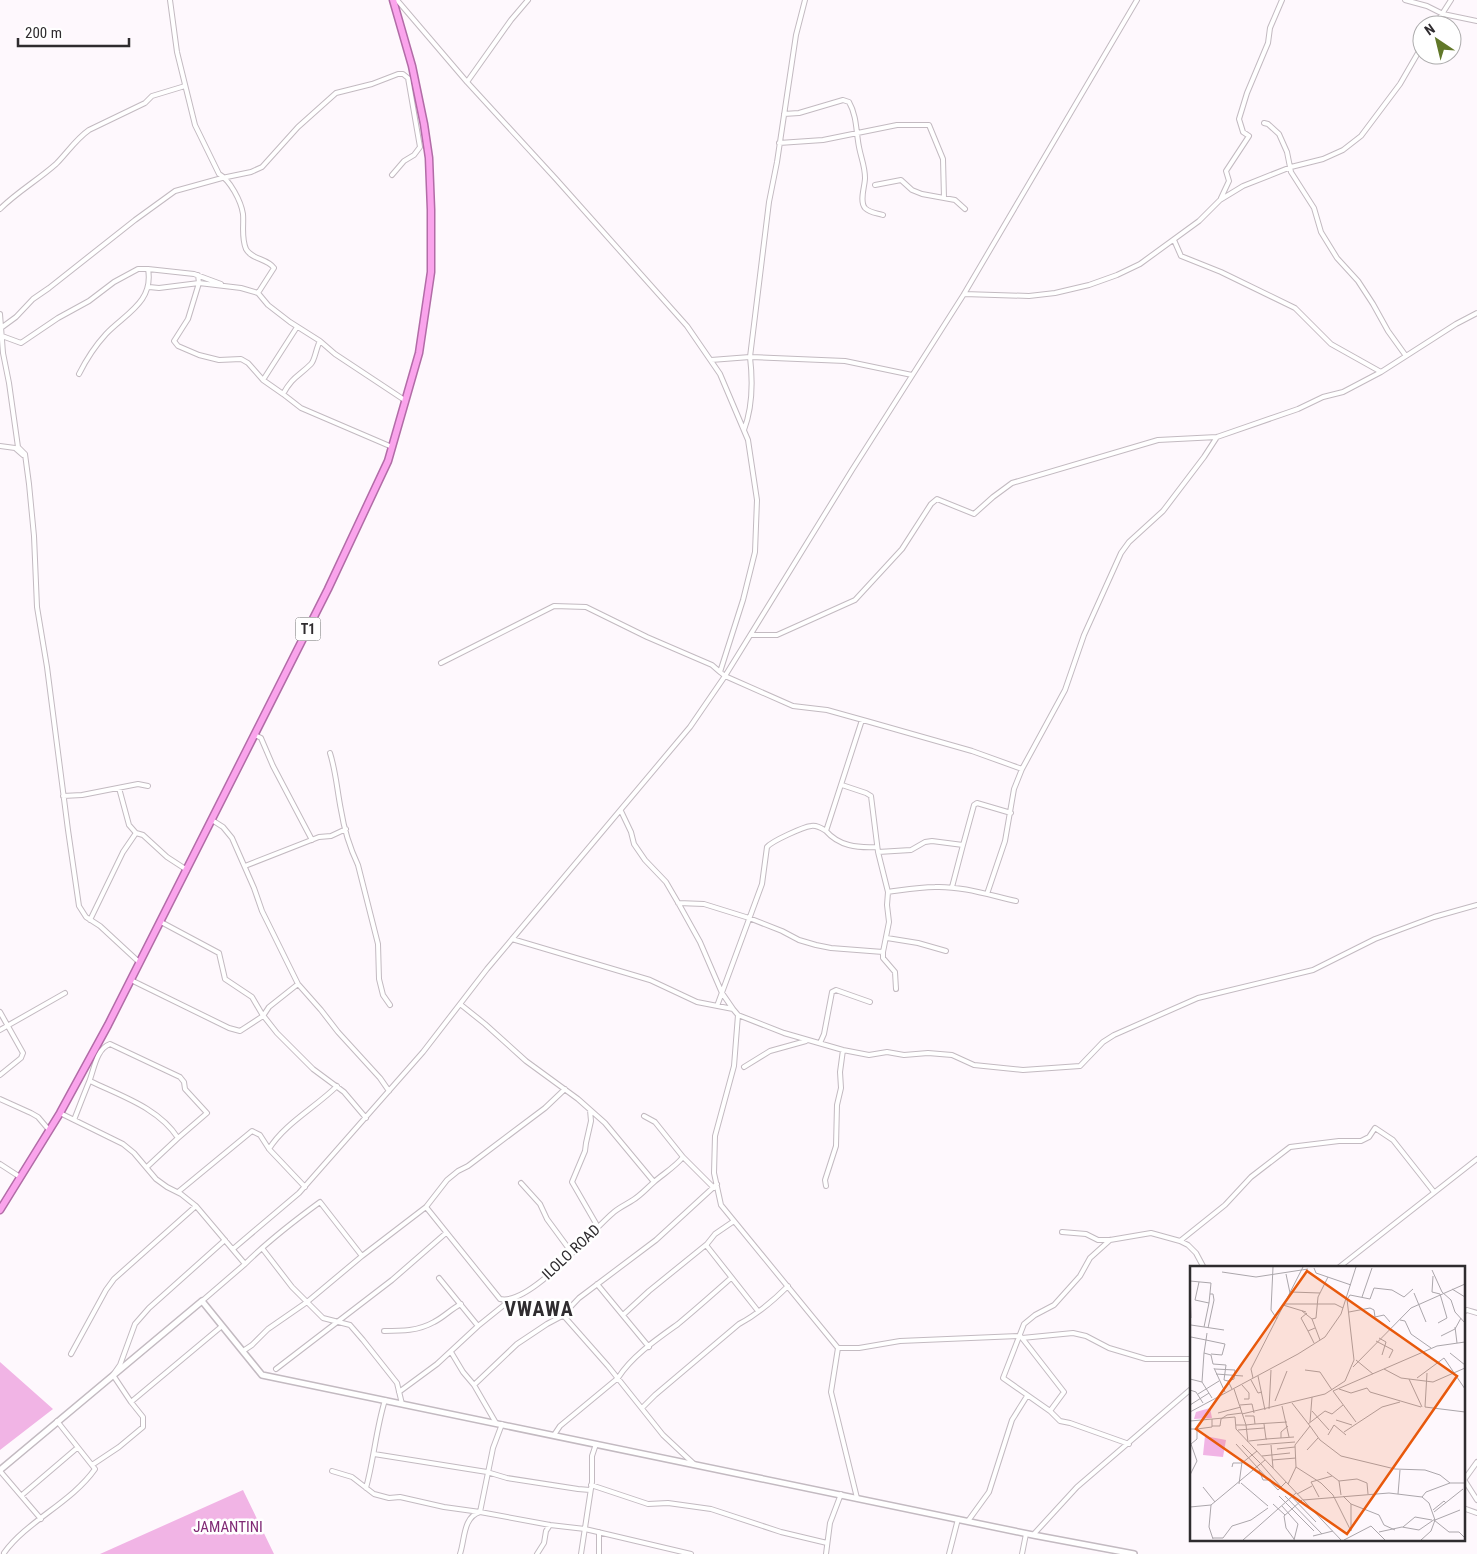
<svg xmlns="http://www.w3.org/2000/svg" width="1477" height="1554" font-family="'Roboto Condensed',sans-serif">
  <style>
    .green { fill: #f1b4e5 }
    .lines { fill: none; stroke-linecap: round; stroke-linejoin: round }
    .minor-casing { stroke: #c3bac1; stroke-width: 6 }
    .tertiary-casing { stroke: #c3bac1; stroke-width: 8 }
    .trunk-casing { stroke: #b26ca7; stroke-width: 9 }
    .minor { stroke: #fff; stroke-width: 4 }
    .tertiary { stroke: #fff; stroke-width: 5 }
    .trunk { stroke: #faa4ec; stroke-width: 6 }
    .labels { text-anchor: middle; stroke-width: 5; stroke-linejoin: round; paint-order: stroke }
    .shield { fill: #fff; stroke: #6d6b6d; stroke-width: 1 }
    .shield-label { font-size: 14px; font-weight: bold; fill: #2f2c2f }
    .street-label { font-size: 15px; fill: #2f2c2f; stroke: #fff }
    .park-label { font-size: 15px; fill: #802a75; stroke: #fff }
    .district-label { font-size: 20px; font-weight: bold; letter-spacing: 1px; fill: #2f2c2f; stroke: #fff }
    .inset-road { fill: none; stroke: #aba6ab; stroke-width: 1 }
    .view { fill: #e8590c; fill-opacity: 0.15; stroke: #e8590c; stroke-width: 2.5 }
    .inset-edge { fill: none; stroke: #2f2c2f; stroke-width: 2.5 }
  </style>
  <rect width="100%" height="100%" fill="#fef8fd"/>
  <!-- green -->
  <path class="green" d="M0,1362L53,1409L0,1450Z
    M243,1490L274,1554H100Z"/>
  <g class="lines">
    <defs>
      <path id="minor" d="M170,0L177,52L195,125L219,174C230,180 241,201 243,214C244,226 241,237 246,249C252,260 267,258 274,268L258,293
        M1405,0L1427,6L1443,14L1477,21
        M1435,25L1451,0
        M467,82L511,20L528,0
        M784,114L799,113L843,100L849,102C857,116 856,132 859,147C861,158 865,166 865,178C865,186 859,201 865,208C870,213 877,213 883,215
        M1264,123L1268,124L1279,134L1287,152L1291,172L1314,208L1321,232L1337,258L1358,281L1373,304L1388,331L1406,356L1456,324L1477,313
        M779,143L823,140L897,125H929L943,159L944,198
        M875,185L901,180L912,190L922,194L955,200L965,209
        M1221,198L1229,181L1226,171L1249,136L1243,132L1239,119L1247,93L1268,43L1270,28L1282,0
        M0,209C17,192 38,180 56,164C67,153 76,139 89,130L145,103L152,96L185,86
        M1174,240L1181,256L1221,272L1295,308L1331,344L1381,372L1406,356
        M198,275L199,283L188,319L174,341L178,346L199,355L219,360L241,359L248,363L263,380L283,394
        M149,287L159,288L199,283L241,288L258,293L268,305L290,322L320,341L335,354L406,401
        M964,294L1029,296L1055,293L1089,285L1117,275L1140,264L1199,221L1220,200L1243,186L1291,167L1323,159L1343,150L1361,136L1400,84L1422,46
        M0,314L3,353L9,383L18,447L25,454L29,484L34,536L37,607L47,667L68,830L79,906L86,917L100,926L140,963
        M1,328L16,317L33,299L49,288L135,220L175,191L222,178L251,172L262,167L298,127L336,93L372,84L398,74H403L408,78L420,147L414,155L404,161L392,175
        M2,336L21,343L58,318L89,301L114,282L138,269H148L194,274L221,284
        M320,341C316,348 315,360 311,364C298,377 293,376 283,394L301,408L392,447
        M711,360L750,357L845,361L912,375
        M79,374C86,360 95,346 106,334C125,314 154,302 148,269
        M263,380L297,327
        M744,430C753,406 753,382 750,357L769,202L777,162L796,35L805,0
        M0,446L15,448L23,455
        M751,635H777L855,600L902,549L931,504L937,499L974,514L993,497L1012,483L1158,440L1217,437L1298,409L1323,397L1343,392L1381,372
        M441,663L554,606L586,607L647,637L712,665L720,672
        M255,735L261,738L273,766L312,840
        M330,753C336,772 337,790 341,810C344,829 350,848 358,865L378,944L379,979L383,995L390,1005
        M1022,769L972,751L870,722L827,710L793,706L725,676L852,470L964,294L1137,0
        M842,785L866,793L871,796L878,852L888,892
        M119,788L129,825L136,833L143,835L167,857L187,870
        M63,796L82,795L138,784L148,786
        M621,811L631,832L634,844L645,860L666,882L680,906L700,942L722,993L733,1009
        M212,820L223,827L232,838L254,888L262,911L298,984L321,1010L338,1032L380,1078L389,1091
        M826,831C839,846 857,848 877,847
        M878,852L911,850L925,842L932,841L963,845L974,805L977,803L1011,813
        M245,866L319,837L331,836L346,829
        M952,887L963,845
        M987,894L1005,841L1014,789L1022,769L1065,690L1084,635L1121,553L1129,542L1163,511L1204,457L1217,437
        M678,903L704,904L749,918L782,931L799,940L816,945L831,948L883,952
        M90,920L123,852L136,833
        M161,922L219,953L225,979L252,997L262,1014L277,1033L313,1069L344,1092L366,1118
        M887,938L918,943L946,951
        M512,939L650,980L697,1002L733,1009L738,1015L734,1066L715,1136L714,1173L721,1205L838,1348L831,1392L857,1498
        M131,980L229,1028L240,1031L263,1016L269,1007L298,984
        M896,989L895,972L883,958V952L889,922L887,905L888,892C903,890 919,887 935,887C962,886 989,895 1016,901
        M460,1004L485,1024L526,1061L578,1099L605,1123L654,1182
        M717,1006L762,884L767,847C772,841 803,827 811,826C817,825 821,828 826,831L862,720
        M0,1012L23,1053L21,1058L0,1075
        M738,1015L784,1033L843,1050L869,1055L887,1052L904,1055L928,1053L952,1055L974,1065L1023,1070L1080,1066L1103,1042L1114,1035L1198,998L1313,970L1375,939L1434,917L1477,905
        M0,1030L65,993
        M820,1043L824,1034L832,992L836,990L870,1002
        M744,1067L770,1051L806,1041
        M90,1081C121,1096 159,1108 178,1138L147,1167
        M0,1099L31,1113L38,1117L49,1130
        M590,1110L591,1121L586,1143L585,1151L572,1182L598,1227
        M60,1113L123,1144L134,1153L156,1179L167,1187L181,1194L196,1206L245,1264C268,1241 294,1221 320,1202L362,1256L307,1302L292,1287L262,1248
        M644,1116L655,1122L683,1157L714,1188
        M74,1120C79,1107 84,1094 89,1082C94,1070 96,1049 110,1044L180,1077L184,1082L185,1089L207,1113L178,1138
        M269,1149C284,1124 316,1107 337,1086
        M0,1164L20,1177
        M521,1183L540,1204L547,1219L572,1253
        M826,1186L825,1180L836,1146L837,1105L841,1088L840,1072L843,1050
        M178,1192L252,1131L260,1135L269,1149L305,1187
        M426,1207L500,1299C530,1306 591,1231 614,1212C620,1207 627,1204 633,1200C641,1195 647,1188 654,1182C663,1174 675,1167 683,1157
        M1062,1232L1086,1234L1098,1240H1110L1151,1233L1180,1241L1188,1245L1196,1253L1204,1268
        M1110,1240L1090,1258L1080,1276L1054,1305L1035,1315L1024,1324L1003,1378L1050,1411L1060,1421L1070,1423L1129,1444
        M1180,1241L1225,1205L1251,1177L1290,1147L1339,1141H1361L1369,1137L1375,1128L1393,1140L1434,1192
        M706,1245L758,1311
        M233,1249L299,1193L423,1052L487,969L690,727L725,676L720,672L743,600L755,552L757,500L748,440L720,374L687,326L556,179L467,82L397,0
        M362,1256L426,1207L447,1180L458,1171L468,1166L545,1108L565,1089
        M1338,1268L1477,1159
        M439,1278L478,1326
        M597,1284L649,1347
        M202,1301L245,1264
        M1463,1312L1467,1310L1477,1313
        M563,1315L608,1366L663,1435L694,1464
        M623,1315L649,1291L707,1244L715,1234L734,1221
        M384,1331C402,1331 418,1331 434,1322C444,1317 451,1309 461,1304
        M1022,1338L1064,1392L1050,1411
        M838,1348H859L900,1341L1020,1336L1022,1338L1073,1333L1086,1336L1109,1348L1146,1359H1191
        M243,1351L252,1345L268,1329L307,1302L323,1318L350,1325L363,1340L397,1383L402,1404
        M451,1352L463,1372L474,1385L496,1423
        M71,1354L106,1290L114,1279L196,1206
        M276,1369L392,1280L446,1233
        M474,1385L517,1344L547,1324L562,1316L579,1298L656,1240L717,1184
        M399,1392L437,1364L478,1326L509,1301
        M131,1402L222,1326
        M642,1408L655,1395L739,1324C758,1314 773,1301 788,1286
        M554,1435L560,1426L618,1378C632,1356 657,1339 678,1324C696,1309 713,1294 731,1278
        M374,1454L487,1472L507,1478L578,1489L590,1490
        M92,1465L119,1447L143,1427V1417L131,1402L113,1375L120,1365L135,1324L149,1308L225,1240
        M0,1471L41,1519
        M332,1471L352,1477L374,1494L389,1498L400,1497L444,1507L480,1512L550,1525L585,1529L691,1554
        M1463,1478L1477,1500
        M1464,1480L1477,1462
        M591,1485L648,1504L668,1503L711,1509L781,1532L827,1543
        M366,1488C374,1459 376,1429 385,1400
        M22,1495L77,1448
        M1463,1508L1477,1513
        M968,1521L989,1492L1012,1420L1027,1396
        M599,1532V1554
        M1033,1535L1077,1487L1191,1389
        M4,1553C27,1521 72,1502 95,1469L57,1421
        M460,1554C465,1539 463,1517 480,1512L493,1448L502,1424
        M537,1554L544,1543L546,1531L550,1525
        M581,1554L592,1482V1456L596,1444
        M826,1554L830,1523L841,1494
        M949,1554L958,1519
        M1022,1554L1026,1534"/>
      <path id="tertiary" d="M0,1470L202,1301L262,1375L1033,1535L1134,1554"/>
      <path id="trunk" d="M0,1210L60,1113L108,1025L328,589L388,461L419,353L431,272V210L429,158L424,124L412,66L393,0"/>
    </defs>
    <!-- minor casing -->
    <use href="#minor" class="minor-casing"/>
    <!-- tertiary casing -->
    <use href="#tertiary" class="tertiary-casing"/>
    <!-- trunk casing -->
    <use href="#trunk" class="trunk-casing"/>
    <!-- minor -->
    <use href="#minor" class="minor"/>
    <!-- tertiary -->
    <use href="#tertiary" class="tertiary"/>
    <!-- trunk -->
    <use href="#trunk" class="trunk"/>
  </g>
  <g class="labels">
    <!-- shield labels -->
    <rect class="shield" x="295.5" y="617.5" width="25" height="23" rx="4"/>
    <g class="shield-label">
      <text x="308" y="634">T1</text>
    </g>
    <!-- street labels -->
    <g class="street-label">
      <text transform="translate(571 1252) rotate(-43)" y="5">ILOLO ROAD</text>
    </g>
    <!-- park labels -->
    <g class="park-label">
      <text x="228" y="1532">JAMANTINI</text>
    </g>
    <!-- district labels -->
    <g class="district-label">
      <text x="539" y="1316">VWAWA</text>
    </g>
  </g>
  <!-- overview -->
  <g transform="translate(1190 1266)">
    <rect width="275" height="275" fill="#fef8fd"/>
    <path d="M20,142L22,152L4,153L6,146ZM15,170L36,174L33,191L13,189Z" fill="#f1b4e5"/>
    <path class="inset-road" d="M83,1L81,44L87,53M124,2L126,7L161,19M242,4L252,26L261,34L265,46L275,57M32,6L66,11L118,3M96,8L100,27M243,10L242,26L250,28L257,52L248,57M0,15L21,17L19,37L5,34L9,16M0,23L1,52M262,23L275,31M101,26L130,27M224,27L236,56M172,31L182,2M158,32L160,29L180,33L184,22L202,24L214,31L223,23M94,38H145L153,42M93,39L116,46M112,45L122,53L130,74M159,46L180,42L184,44L185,51L194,49L200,56M117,47L111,52L118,65M122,53L126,52L128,31L138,11M210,54L215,55L221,68L241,82M1,59L34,64M14,61L19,37M265,61L267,77M18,62L24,34L23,28H20M17,67L16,74L35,78L32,89L21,88M251,70L265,63L271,52M1,71L16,74L14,87L21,89L23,98L36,99L34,114L38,115L42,123M189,72L196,76L192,89M186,75L203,84L199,92M124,77L118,65L125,62M0,79V51M260,87L275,99M166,94L183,108M163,101L221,42L275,18M24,102L35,126M25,103L45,104L44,113L38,115M194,103L211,112L243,116L275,102M115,104L130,106L142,124M237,107L235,141L275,146M26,108L53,110M68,110L75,144M63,112L61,103L113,1M227,112L254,92L275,123M0,113L12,116L22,132M219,113L232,141M61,114L68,127L72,126M12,116L14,87M52,119L59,127V133H54M44,123L56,159L65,158L64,150H55M149,123L161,127L177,122L180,126L231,141M0,124L6,126L13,137M8,128L29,115M85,135L97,105M0,139L19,127M50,139L62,138L64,147M92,140L99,171M79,143L81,104M122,145L139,164M0,146L108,88L135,71L151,48L166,1M28,147L51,141M52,148L135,128L155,115L164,94L157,33M146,154L162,159M0,155L45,151L46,163L151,274M120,156L122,131M166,156L143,125L247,80L275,76M65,158L97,156M74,158L76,173L104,171M118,158L135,145L142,148L153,139M46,159H56L58,176M22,160H30L31,153L37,149L52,147M120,160L130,174L151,190L205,203L235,204L250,209L260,217H275M0,163H7V173L1,178L7,195L0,209M7,163L22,161V153M48,164L74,162M154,166L192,141L210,136M138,169L144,159L156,169M91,172V166L98,160M59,175L77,173M46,178L88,224L96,216M52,179L71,198M67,179L105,176M81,179L83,202M87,183L105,181M117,184L128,172M72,190L100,187M82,194L106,192M71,198L91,221M42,201L43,197H52L67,185M106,201L131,217L143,229L161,265M69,204L73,214H78M137,206L149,215L151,229M149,215L167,213L177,217L178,228M51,217L78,240M49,218L52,196M98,218L106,201L105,179L120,160L102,137M13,221L25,236M98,227L126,256M107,228L122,220M208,228L210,204M89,230L124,265M95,230L132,268M153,230L161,238L189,249L194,259L205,264M129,231L121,216L142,210M232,231L236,226L260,217M113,234L199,227L232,231L239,237L245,254L241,265L231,274M83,238L95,249M21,239L19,261L23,273M92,240L108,258L104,274M0,241L21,239L75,194M243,244L254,235L256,237M244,246L273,223M244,254L259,266H269L275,272M245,254L270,244M213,261L225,251L242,254M161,265V238M189,266L212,261L229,264L245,253M123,270L143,265M23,272H33L42,260L61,254L78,242M104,273L96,262L94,250L112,234M53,274L106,227M154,274L181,260L195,274"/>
    <path class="view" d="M117,5L267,110L157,268L6,163Z"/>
    <rect width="275" height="275" class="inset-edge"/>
  </g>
  <!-- north arrow -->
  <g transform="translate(1437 40) rotate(325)"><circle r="24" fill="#ffffff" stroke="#acabac"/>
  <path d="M0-4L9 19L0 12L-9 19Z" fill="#617829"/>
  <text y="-8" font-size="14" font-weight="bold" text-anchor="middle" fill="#2f2c2f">N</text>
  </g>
  <!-- scale -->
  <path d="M18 38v8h111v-8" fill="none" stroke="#2f2c2f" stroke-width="2.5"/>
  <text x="25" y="38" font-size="15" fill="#2f2c2f" stroke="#ffffff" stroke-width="4" paint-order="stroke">200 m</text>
</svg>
